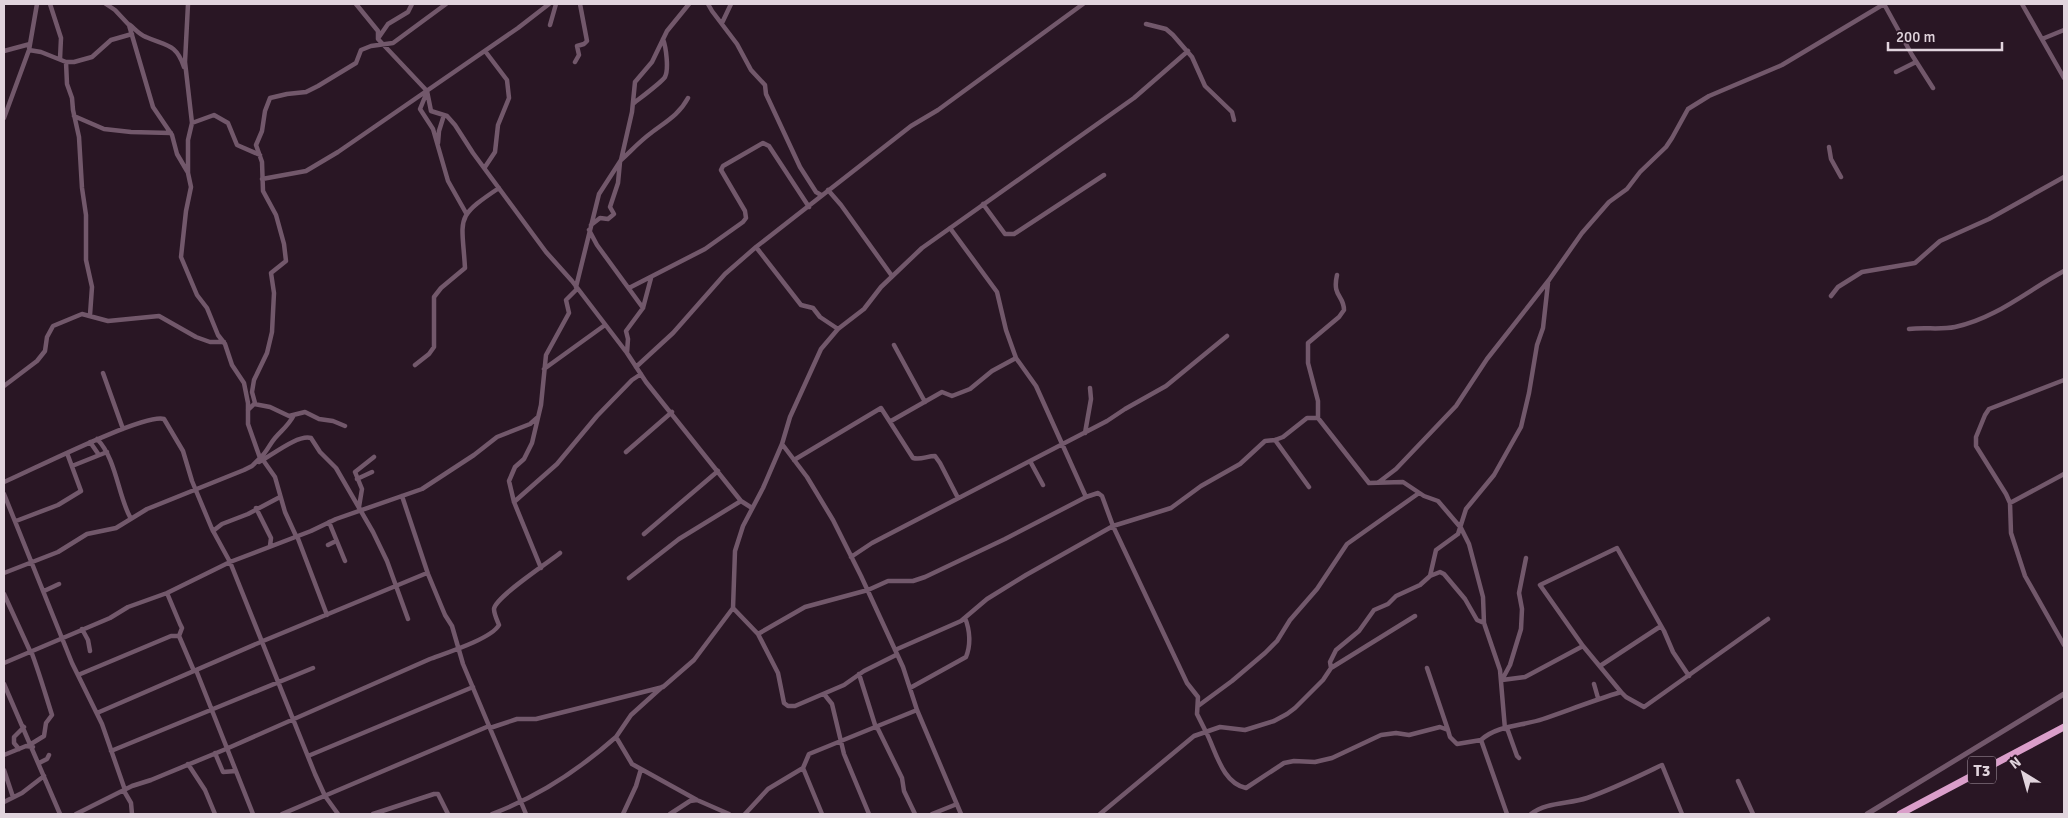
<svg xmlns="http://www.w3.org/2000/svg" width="2068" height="818" font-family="Signika,sans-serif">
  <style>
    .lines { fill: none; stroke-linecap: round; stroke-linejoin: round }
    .minor { stroke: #72586b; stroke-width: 4.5 }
    .tertiary { stroke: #72586b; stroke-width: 5 }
    .trunk { stroke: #da9eca; stroke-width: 7 }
    .labels { text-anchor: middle; stroke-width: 4; stroke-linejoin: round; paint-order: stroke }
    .shield { fill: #291624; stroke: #aa9ba6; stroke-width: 1 }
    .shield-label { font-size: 16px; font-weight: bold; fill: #e1d4dd }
  </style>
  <rect width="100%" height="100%" fill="#291624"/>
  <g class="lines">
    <!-- minor -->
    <path class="minor" d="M50,4L61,38L60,59
      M106,4L115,10L129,25L153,107L172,135L177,154L187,171
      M356,4L378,31V39L427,91L431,111L447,116L455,125L473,153L546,252L572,281L627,353L646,382L741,501L752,508
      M708,4L712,11L737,44L751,70L765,85L766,94L800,167L816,192L821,195
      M1884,4L1912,55L1933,88
      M2022,4L2064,78
      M722,23L731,4
      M1146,24L1166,29L1173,35L1192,57L1205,86L1232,112L1234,120
      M130,25C135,29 140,35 146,37C166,46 176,43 184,67
      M550,25L556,4
      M379,37L388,24L408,12L412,4
      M2042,39L2064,30
      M29,50L41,52L66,62H74L92,57L111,40L132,34
      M4,51L30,44
      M485,51L507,80L509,98L498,125L495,152L485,167
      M66,62L67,84L72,98L73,110L79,137L82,188L86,215V260L92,287L90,315
      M575,62L579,55L577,46L584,44L587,41L580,4
      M1896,72L1916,62
      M427,92L420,109L433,129L448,181L466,213
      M634,103C639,99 662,82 665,77C669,69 666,47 663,39
      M74,116L104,129L131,132L171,133
      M4,118L29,50L37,4
      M192,123L214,115L228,123L237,145L260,155
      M438,143L439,131L444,115
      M1829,147L1831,159L1841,177
      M621,160C631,151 640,141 651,133C665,122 679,115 688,98
      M262,179L306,171L338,152L518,28L549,4
      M828,190L841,205L892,276
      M983,204L1005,234H1014L1104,175
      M591,225L600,218L608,219L614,214L610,207L618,183L620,162
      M950,228L997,292L1006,330L1016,358L1036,386L1086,497
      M589,230L597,245L643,308
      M576,287L599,194L621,160L632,112L635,82L652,62L667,31L689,4
      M629,288L705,249L743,222L746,218L745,211L721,170L723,166L763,143L769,146L809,207
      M1831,296L1838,287L1862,272L1915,263L1940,241L1989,219L2064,177
      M838,329L820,317L813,308L801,305L756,247L911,126L938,110L1083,4
      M1909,329C1925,327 1940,330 1955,327C1997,318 2028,290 2064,271
      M894,345L925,402
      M627,353L628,339L626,331L643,308L651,278
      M415,365L429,354L434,347V297L441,288L465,268C462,217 454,218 499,188
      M636,367L673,333L725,274L756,247
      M544,369L605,325
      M103,373L123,429
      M2064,380L1989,409L1985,415L1976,437V446L2006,494L2010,503L2011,533L2025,576L2064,645
      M4,386L37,361L45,351L47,337L53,326L82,314L108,321L159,316L196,337L210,342H224
      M254,404L270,407L289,416L305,412L319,419L333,421L345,426
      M248,410L255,403L252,392L254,380L267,353L272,332L274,293L271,273L286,261L284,244L276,215L263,191L262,162L256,145L262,131L265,111L270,98L287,94L306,92L318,86L356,63L361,50L371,46L393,43L446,4
      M1318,418V401L1308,363V343L1339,317L1344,310C1344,295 1332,297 1337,275
      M891,421L942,392L952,396L970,389L992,371L1016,358
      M1085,433L1091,399L1090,388
      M97,439C116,458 118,495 130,517
      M1275,440L1309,487
      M90,442L99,455
      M782,444L807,477L833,520L861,576L903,667L917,710L961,814
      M626,452L672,412
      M260,458C267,452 269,445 275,438C283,429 288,426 294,415
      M263,460L275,477L285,512L296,536
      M794,460L881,408L913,458C921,460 927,456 935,456L940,463L958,498
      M1030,461L1043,485
      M259,462C271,456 298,434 311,438L320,452L336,468L373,532L387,561L408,619
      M72,466L107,452
      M357,479L372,472
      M4,482C30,471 144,413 164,419L183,451L192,481L212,529L230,562L315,774L325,796L338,814
      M1379,482L1396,469L1456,406L1487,359L1549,280L1582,233L1609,202L1627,189L1640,172L1666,147L1672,138L1688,109L1709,96L1782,65L1884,4
      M4,494L72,663L102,724L125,790
      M402,496L428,574L445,615L452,626L463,664L526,814
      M514,502L557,464L597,416L632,380L641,374
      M2010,503L2064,474
      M359,507L362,489L355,472L374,457
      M256,508L271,538L270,546
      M16,521L58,505L81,491L67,453
      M329,522L345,561
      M213,531L222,524L248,514L280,497
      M644,534L718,471
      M297,536L327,615
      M328,545L336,541
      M851,557L872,543L1107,421L1125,409L1166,386L1227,336
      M541,568L514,502L509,481L515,467L524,459L532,443L541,405L546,355L569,313L566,300L577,289
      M4,573L58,552L87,534L116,528L147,509L244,470L252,466L260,458L248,424V403L244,383L232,365L225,344L218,335L207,308L197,295L181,257L186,211L191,187L188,173V140L192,123L185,62L188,4
      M1430,576L1440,572L1444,574L1465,599L1477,620L1484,623
      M629,578L679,539L741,501
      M44,591L59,584
      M167,593L180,624L182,628L179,636L194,671
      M4,594L30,651
      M733,608L758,634L778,673L784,703L788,706H795L844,685L864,671L896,655
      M82,629L88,640L90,651
      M758,634L805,607L868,590L888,581H913L925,577L1005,539L1086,497L1098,493L1102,496L1113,526L1187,683L1198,697L1197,714L1206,732
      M895,650L961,621L987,599L1026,575L1113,526L1171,508L1201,486L1240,464L1265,441L1275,440L1283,437L1307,418H1318L1369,483L1403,482L1424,496L1438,501L1461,528L1469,544L1483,597L1484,623L1500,670L1505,729
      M31,651C39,672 45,693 52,715L46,723L44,736L31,744
      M4,663L110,618L128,607L167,593L230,562L311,531L336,519L422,489L474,455L497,437L530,424L538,417
      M1600,666L1661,626
      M1331,668L1330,662L1336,650L1359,631L1374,610L1388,604L1396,596L1420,585L1430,576L1436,550L1458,534L1466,509L1494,475L1521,427L1529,393L1537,345L1543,328L1548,283
      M1427,668L1448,730
      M196,670L253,814
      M859,674L876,728
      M78,675L171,636H179
      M1503,678L1510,665L1521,629L1522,609L1519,593L1526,558
      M1502,680L1525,677L1583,646
      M4,684L60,814
      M1594,684L1598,698
      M910,688L966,657C971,645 970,630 965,618
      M1621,692L1583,646L1540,585L1617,548L1664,631L1673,652L1689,676
      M824,694L832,704L844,754L869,814
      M1198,706L1232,681L1265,653L1277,641L1290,620L1317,589L1347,544L1419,493
      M97,713L263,641L427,573
      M877,727L902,778L904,791L915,814
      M490,728L517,719H536L663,687L694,660L733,608L735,551L743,526L763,488L782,444L790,417L821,349L838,329L864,309L881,287L922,248L1134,98L1188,51
      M1507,728L1517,756L1519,758
      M1206,732C1216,751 1222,783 1246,788L1284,763L1294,761L1315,762L1332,758L1381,735L1396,733L1409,735L1440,727L1448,730L1450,737L1457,744L1481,740
      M19,749L14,743V737L24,727
      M111,751L313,668
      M215,753L223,772L236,771
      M4,755L26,746L33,747
      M308,756L473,687
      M39,763L47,759L49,755
      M188,764L205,790L215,814
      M803,768L822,814
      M641,769L697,800L729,814
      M4,770L13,797
      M1738,781L1753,814
      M124,791L131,803L132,814
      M4,802L22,793L44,776
      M76,814L132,786L151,780L226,749L430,659C446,653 491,639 499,625C497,620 494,614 494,609C495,597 548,563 560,553
      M282,814L489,726
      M373,814L434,794H438L448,814
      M492,814C537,797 580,769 616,737
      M623,814L636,786L641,769L632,764L616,737L631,715L662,687
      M670,814L690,801L697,800
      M745,814L768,789L803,768L809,754L917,710
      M932,814L957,804
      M1100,814L1194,736L1220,727L1245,730L1274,721L1287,714L1295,708L1323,680L1331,668L1415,616
      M1507,814L1481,740C1497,725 1523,726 1543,719C1569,710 1595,700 1621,692L1626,697L1644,707L1768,619
      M1531,814C1546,802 1569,804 1587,798C1613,789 1637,777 1662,765L1682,814"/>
    <!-- tertiary -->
    <path class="tertiary" d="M1867,814L2064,694"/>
    <!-- trunk -->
    <path class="trunk" d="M1900,814L2064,727"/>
  </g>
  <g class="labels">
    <!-- shield labels -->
    <rect class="shield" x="1968" y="756.5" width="28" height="27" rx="4"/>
    <g class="shield-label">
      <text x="1982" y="776">T3</text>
    </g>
  </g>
  <!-- border -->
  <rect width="2068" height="818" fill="none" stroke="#e1d4dd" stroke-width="10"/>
  <!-- north arrow -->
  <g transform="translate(2023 773) rotate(323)" stroke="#291624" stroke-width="4" paint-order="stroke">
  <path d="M0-4L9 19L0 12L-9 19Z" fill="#e1d4dd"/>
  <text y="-8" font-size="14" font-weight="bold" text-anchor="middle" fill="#e1d4dd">N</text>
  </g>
  <!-- scale -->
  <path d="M1888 42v8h114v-8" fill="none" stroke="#e1d4dd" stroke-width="2.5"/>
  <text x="1896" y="42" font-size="15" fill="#e1d4dd" stroke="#291624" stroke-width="4" paint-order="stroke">200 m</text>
</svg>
